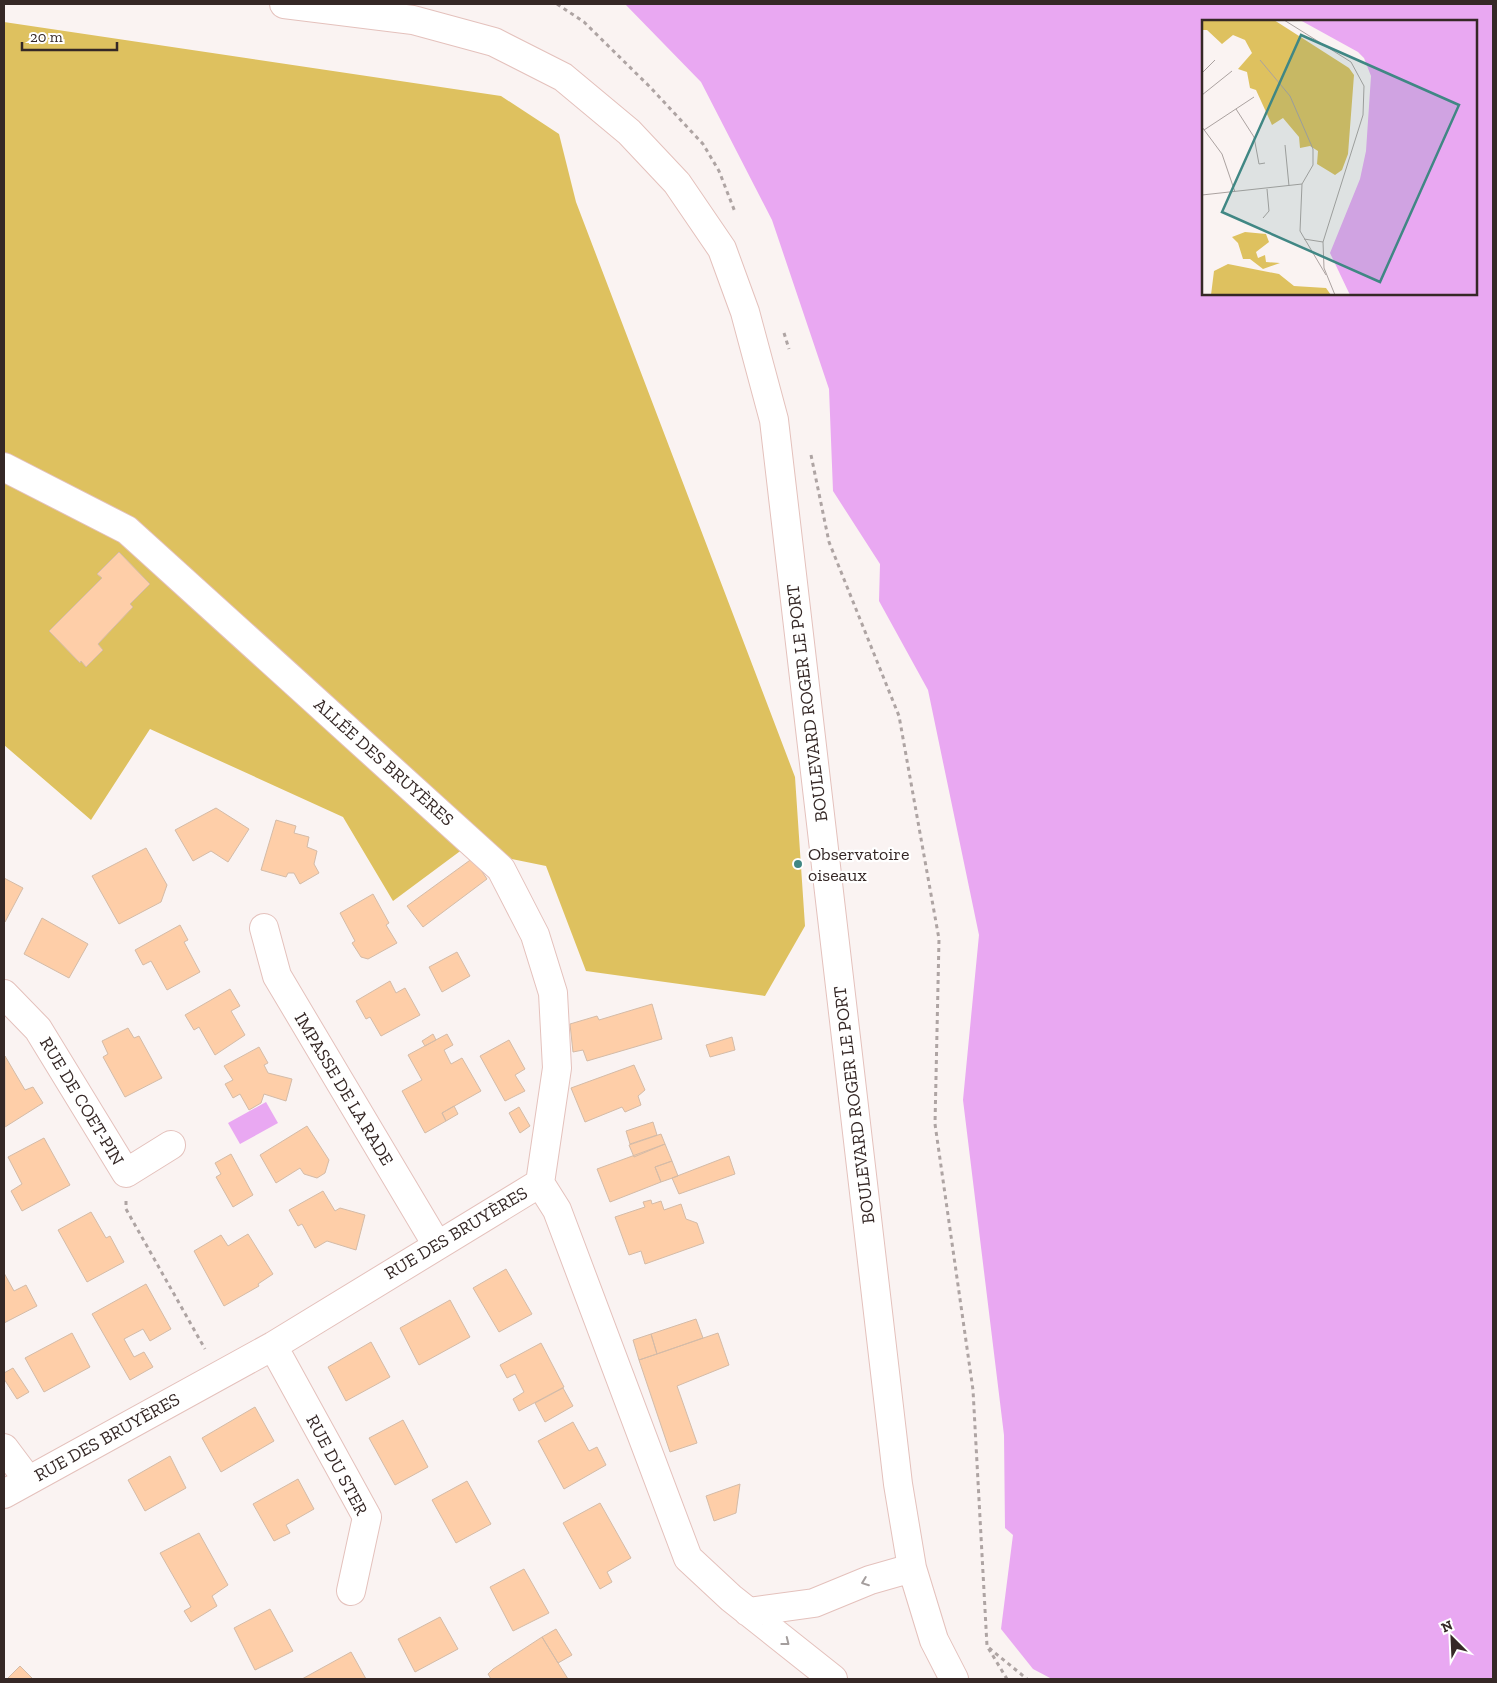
<svg xmlns="http://www.w3.org/2000/svg" width="1497" height="1683" font-family="'Zilla Slab',serif">
  <style>
    .forest { fill: #dec15f }
    .water { fill: #e9a8f2; fill-rule: evenodd }
    .building { fill: #fecea8; stroke: #d4bba7 }
    .lines { fill: none; stroke-linecap: round; stroke-linejoin: round }
    .minor-casing { stroke: #e4c1bc; stroke-width: 30 }
    .path { stroke: #aea4a3; stroke-width: 3; stroke-dasharray: 4 4; stroke-linecap: butt }
    .minor { stroke: #fff; stroke-width: 28 }
    .oneway { stroke: #a49e9d }
    .poi-dot { fill: #408784; stroke: #fff; stroke-width: 2 }
    .labels { text-anchor: middle; stroke-width: 4.5; stroke-linejoin: round; paint-order: stroke }
    .street-label { font-size: 18px; fill: #352826; stroke: #fff }
    .poi-label { font-size: 18px; fill: #352826; stroke: #fff; text-anchor: start }
    .inset-road { fill: none; stroke: #aba2a0; stroke-width: 1 }
    .view { fill: #408784; fill-opacity: 0.15; stroke: #408784; stroke-width: 2.5 }
    .inset-edge { fill: none; stroke: #352826; stroke-width: 2.5 }
  </style>
  <rect width="100%" height="100%" fill="#faf3f2"/>
  <!-- forest -->
  <path class="forest" d="M4,22L501,96L559,134L576,202L795,777L805,926L765,996L586,971L546,866L463,849L393,901L343,817L150,729L91,820L4,745Z"/>
  <!-- water -->
  <path class="water" d="M625,4H1493V1679H1052L1033,1669L1001,1629L1013,1535L1005,1528L1004,1435L963,1100L979,935L928,690L879,601L880,564L833,491L829,389L772,220L701,82ZM1203,21H1476V294H1203Z
    M266,1102L278,1123L240,1144L228,1123Z"/>
  <!-- building -->
  <path class="building" d="M119,552L150,584L130,604L133,607L98,644L103,650L86,667L81,661L80,663L49,631L102,578L97,574Z
    M216,808L249,829L228,862L211,851L193,861L175,830Z
    M276,820L296,826L294,833L309,837L307,847L317,851L314,864L319,873L300,884L294,873H288L286,877L261,870Z
    M146,848L167,885L161,902L119,924L92,876Z
    M473,858L487,879L423,927L407,906Z
    M4,878L23,888L5,922L4,921Z
    M373,894L389,923L386,925L397,943L368,959L361,957L352,943L355,941L340,913Z
    M42,918L88,944L69,978L24,954Z
    M180,925L188,940L184,942L200,972L167,990L151,961L143,965L135,950Z
    M457,952L470,976L442,992L429,967Z
    M390,981L396,993L405,988L420,1015L381,1036L370,1017L366,1019L356,1001Z
    M230,989L240,1006L231,1011L245,1035L215,1055L199,1027L194,1030L185,1015Z
    M652,1004L662,1039L587,1061L583,1050L573,1052L570,1024L597,1016L599,1020Z
    M128,1028L134,1038L139,1036L162,1078L125,1097L103,1057L108,1054L102,1041Z
    M433,1034L436,1040L425,1046L422,1041Z
    M447,1034L453,1045L444,1050L451,1064L462,1058L481,1091L442,1113L446,1121L425,1133L402,1091L422,1080L408,1055Z
    M732,1037L735,1050L710,1057L706,1045Z
    M509,1040L525,1069L515,1075L525,1091L505,1101L480,1056Z
    M259,1047L268,1063L264,1065L268,1073L292,1079L286,1101L264,1094L261,1103L249,1110L240,1094L233,1098L225,1084L233,1080L224,1066Z
    M5,1056L25,1090L33,1087L43,1103L5,1127Z
    M634,1065L645,1090L638,1096L641,1105L625,1112L622,1107L585,1122L571,1088Z
    M454,1106L458,1114L446,1121L442,1113Z
    M519,1107L530,1126L520,1133L509,1113Z
    M653,1122L657,1135L630,1144L626,1131Z
    M307,1126L329,1160L325,1173L317,1178L304,1174L300,1168L276,1183L260,1155Z
    M661,1134L665,1144L634,1157L629,1145Z
    M44,1138L70,1185L22,1211L11,1191L22,1184L8,1157Z
    M665,1144L672,1161L655,1167L661,1182L610,1202L597,1169Z
    M231,1154L253,1195L233,1207L216,1177L221,1174L215,1163Z
    M729,1156L735,1174L679,1194L672,1178Z
    M672,1161L678,1176L661,1182L655,1167Z
    M323,1191L335,1211L340,1208L365,1215L356,1250L327,1241L315,1248L302,1224L298,1226L289,1210Z
    M651,1200L652,1204L661,1201L664,1210L681,1204L686,1219L697,1223L704,1243L645,1264L641,1251L629,1255L615,1217L645,1207L643,1202Z
    M91,1212L106,1238L110,1236L124,1262L87,1282L58,1230Z
    M248,1234L273,1274L258,1284L259,1286L224,1306L194,1251L221,1235L228,1246Z
    M506,1269L532,1314L499,1332L473,1288Z
    M4,1273L14,1291L26,1285L37,1306L4,1323Z
    M146,1284L171,1329L150,1341L143,1329L124,1339L134,1357L144,1352L153,1367L130,1380L92,1314Z
    M450,1300L470,1337L419,1365L400,1328Z
    M696,1319L703,1338L657,1354L651,1334Z
    M72,1333L90,1367L44,1392L25,1358Z
    M718,1333L729,1365L677,1386L697,1443L670,1452L639,1360Z
    M651,1334L657,1354L639,1360L633,1340Z
    M371,1342L390,1377L346,1401L328,1367Z
    M541,1343L564,1387L519,1411L513,1399L524,1392L515,1374L507,1378L500,1365Z
    M13,1368L29,1392L17,1399L4,1379V1373Z
    M563,1388L573,1406L545,1422L535,1403Z
    M255,1407L274,1441L221,1472L202,1438Z
    M403,1420L428,1467L395,1485L369,1438Z
    M573,1422L589,1451L597,1447L606,1465L564,1489L538,1441Z
    M170,1456L186,1488L145,1511L128,1480Z
    M298,1479L314,1509L286,1525L290,1533L274,1541L253,1504Z
    M467,1481L491,1524L456,1543L432,1500Z
    M740,1484L736,1513L714,1521L706,1496Z
    M600,1503L631,1558L607,1572L612,1582L600,1589L563,1523Z
    M199,1533L228,1585L212,1596L217,1606L191,1622L184,1611L191,1607L160,1553Z
    M524,1569L549,1613L513,1631L490,1587Z
    M270,1609L293,1651L255,1670L234,1628Z
    M440,1617L458,1649L415,1672L398,1639Z
    M556,1629L572,1655L558,1663L542,1637Z
    M542,1637L568,1679H491L488,1674L493,1669Z
    M351,1652L366,1679H302Z
    M20,1666L33,1679H7Z"/>
  <g class="lines">
    <defs>
      <path id="minor" d="M284,4L413,20L494,42L563,77L629,132L677,183L722,249L745,312L774,420L898,1484L912,1568L934,1640L954,1679
        M4,467L127,530L501,869L535,935L553,993L557,1068L540,1183
        M264,928L277,976L437,1245
        M4,994L38,1029L126,1173L171,1145
        M273,1346L367,1517L351,1591
        M4,1448L28,1480
        M4,1494L273,1346L540,1183L557,1210L688,1558L731,1598L833,1679
        M748,1612L814,1603L870,1580L912,1568"/>
    </defs>
    <!-- minor casing -->
    <use href="#minor" class="minor-casing"/>
    <!-- path -->
    <path class="path" d="M557,4L584,22L650,87L703,144L719,171L735,212
      M784,333L789,349
      M811,455L829,542L899,716L939,939L935,1124L973,1390L987,1646L1007,1679
      M126,1201V1209L205,1349
      M989,1648L1027,1679"/>
    <!-- minor -->
    <use href="#minor" class="minor"/>
  </g>
  <!-- one-way arrows -->
  <defs><path id="oneway-chevron" d="M-2-3.5L2.5 0L-2 3.5" fill="none" stroke-width="1.6" stroke-linecap="round" stroke-linejoin="round" transform="scale(1.25)"/></defs>
  <g class="oneway">
    <use href="#oneway-chevron" transform="translate(865 1582) rotate(159)"/>
    <use href="#oneway-chevron" transform="translate(786 1642) rotate(38)"/>
  </g>
  <!-- markers -->
  <circle class="poi-dot" cx="798" cy="864" r="5"/>
  <g class="labels">
    <!-- street labels -->
    <g class="street-label">
      <text transform="translate(807 703) rotate(-97)" y="6">BOULEVARD ROGER LE PORT</text>
      <text transform="translate(384 762) rotate(42)" y="6">ALLÉE DES BRUYÈRES</text>
      <text transform="translate(344 1089) rotate(59)" y="6">IMPASSE DE LA RADE</text>
      <text transform="translate(82 1101) rotate(59)" y="6">RUE DE COET-PIN</text>
      <text transform="translate(854 1105) rotate(-97)" y="6">BOULEVARD ROGER LE PORT</text>
      <text transform="translate(456 1233) rotate(-31)" y="6">RUE DES BRUYÈRES</text>
      <text transform="translate(107 1437) rotate(-29)" y="6">RUE DES BRUYÈRES</text>
      <text transform="translate(337 1465) rotate(62)" y="6">RUE DU STER</text>
    </g>
    <!-- poi labels -->
    <g class="poi-label">
      <text x="808" y="860">Observatoire<tspan x="808" dy="21">oiseaux</tspan></text>
    </g>
  </g>
  <!-- overview -->
  <g transform="translate(1202 20)">
    <rect width="275" height="275" fill="#faf3f2"/>
    <path d="M0,0H72L147,48L152,55L146,134L140,150L133,155L115,144L116,131L108,126L98,128L97,117L81,98L70,105L54,70L48,68L45,52L36,49L50,33L43,20L31,15L20,24L5,10H0ZM43,212L64,214L67,222L54,232L56,238L63,235L64,242L78,243L61,249L48,239H41L36,223L30,217ZM26,244L77,254L92,266L124,268L129,275H9L12,251Z" fill="#dec15f"/>
    <path d="M98,0H275V275H148L128,233L158,159L164,131L169,56L162,38L156,32Z" fill="#e9a8f2"/>
    <path class="inset-road" d="M82,0L149,42L162,66L161,95L121,222L122,248L133,275M58,40L88,76L111,129V145L100,164M0,53L13,40M0,75L30,51M34,89L52,117L57,144L63,143M0,107L20,134L33,172M2,110L52,77M83,125L87,166M0,175L100,164L98,211L124,255M61,198L67,191L65,169M102,219L121,222"/>
    <path class="view" d="M99,15L257,85L178,262L20,192Z"/>
    <rect width="275" height="275" class="inset-edge"/>
  </g>
  <!-- border -->
  <rect width="1497" height="1683" fill="none" stroke="#352826" stroke-width="10"/>
  <!-- north arrow -->
  <g transform="translate(1452 1638) rotate(336)" stroke="#ffffff" stroke-width="4" paint-order="stroke">
  <path d="M0-4L9 19L0 12L-9 19Z" fill="#352826"/>
  <text y="-8" font-size="14" font-weight="bold" text-anchor="middle" fill="#352826">N</text>
  </g>
  <!-- scale -->
  <path d="M22 42v8h95v-8" fill="none" stroke="#352826" stroke-width="2.5"/>
  <text x="30" y="42" font-size="15" fill="#352826" stroke="#ffffff" stroke-width="4" paint-order="stroke">20 m</text>
</svg>
